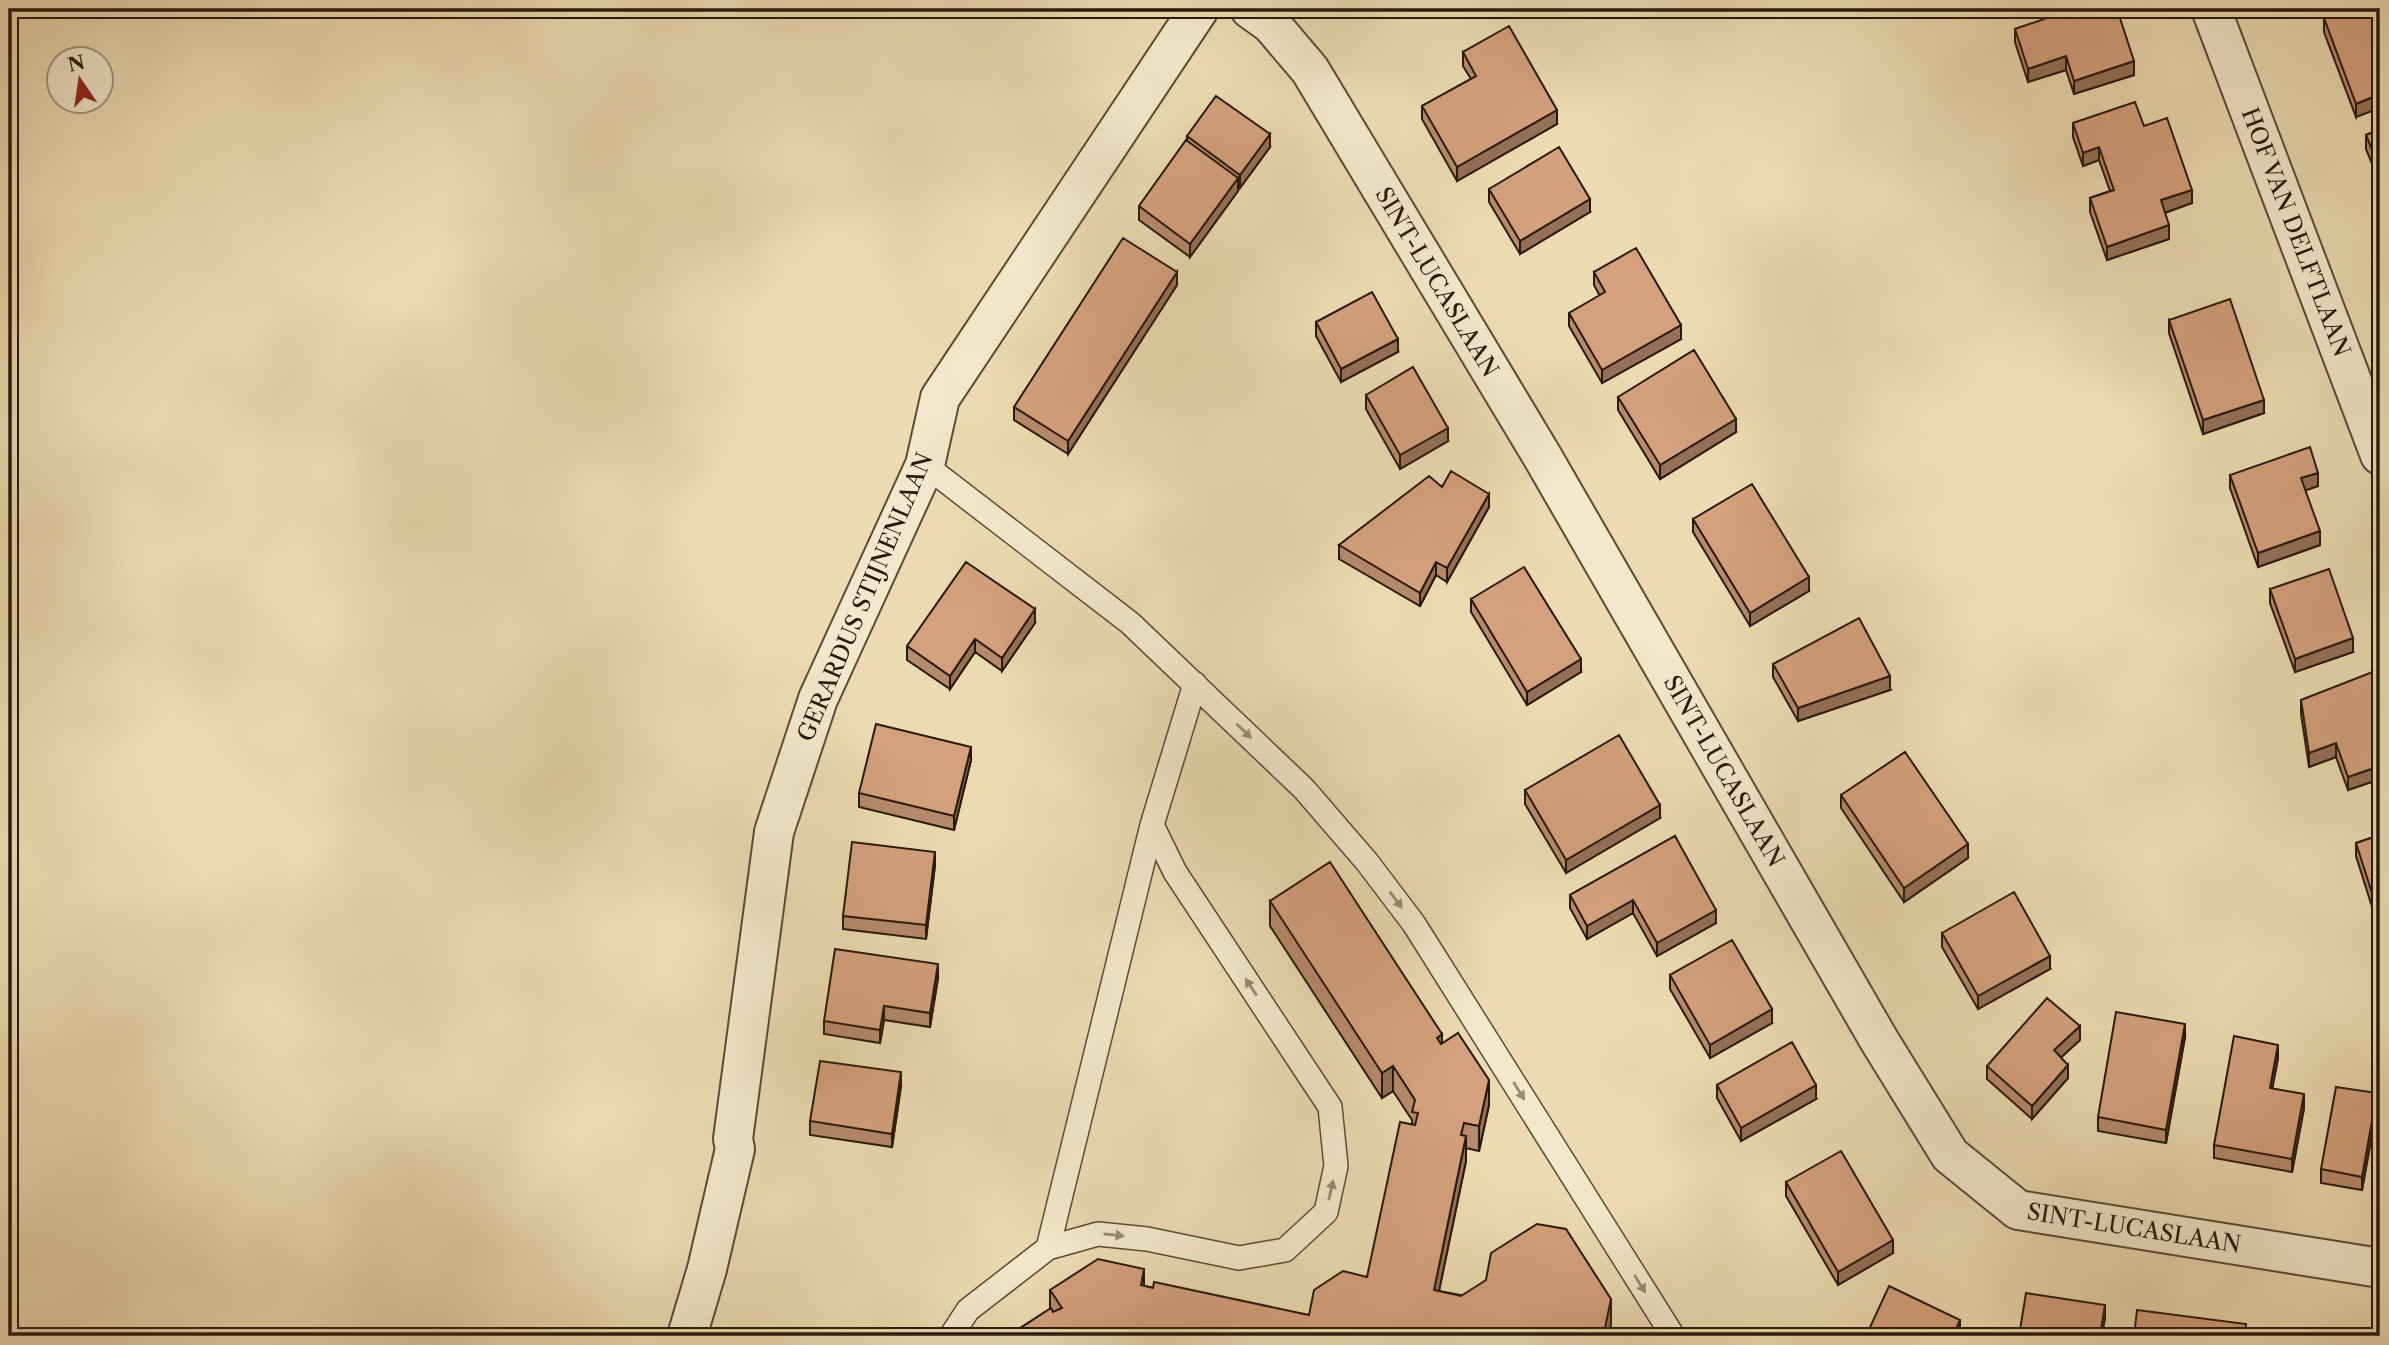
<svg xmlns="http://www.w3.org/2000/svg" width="2389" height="1345" font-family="'Libre Caslon Text',serif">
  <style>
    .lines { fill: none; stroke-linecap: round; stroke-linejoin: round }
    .lane-casing { stroke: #5a4a36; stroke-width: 26 }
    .street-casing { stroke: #5a4a36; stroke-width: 42 }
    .lane { stroke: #f3e8cd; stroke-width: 23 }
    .street { stroke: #f3e8cd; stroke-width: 38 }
    .wall { fill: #b68a6c; stroke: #29190d; stroke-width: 2 }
    .shaded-wall { fill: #947058; stroke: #29190d; stroke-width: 2 }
    .building { fill: #d4a07d; stroke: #29190d; stroke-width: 2 }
    .oneway { fill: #988b77 }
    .labels { text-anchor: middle; stroke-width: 5; stroke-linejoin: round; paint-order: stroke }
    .street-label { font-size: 23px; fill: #29190d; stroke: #f3e8cd }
  </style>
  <rect width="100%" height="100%" fill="#ecdbb2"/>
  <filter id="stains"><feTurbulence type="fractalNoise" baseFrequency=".00286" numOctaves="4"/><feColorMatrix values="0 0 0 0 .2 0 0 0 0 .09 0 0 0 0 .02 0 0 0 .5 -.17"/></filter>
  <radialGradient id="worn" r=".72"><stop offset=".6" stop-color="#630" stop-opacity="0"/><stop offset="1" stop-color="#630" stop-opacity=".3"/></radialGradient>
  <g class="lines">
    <defs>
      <path id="lane" d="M925,465L1130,623L1304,789L1367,862L1414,924L1673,1336
        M1048,1248L1098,1234L1147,1239L1239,1258L1285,1250L1326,1212L1336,1166L1330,1107L1175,872L1152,825
        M951,1336L968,1310L1048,1248L1152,825L1195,684"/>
      <path id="street" d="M1250,9L1271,24L1310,70L1542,456L1879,1040L1950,1155L2018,1210L2380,1268
        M2211,9L2380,455
        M687,1336L707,1269L735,1149L733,1139L774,832L818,699L925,465L940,398L1199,9"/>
    </defs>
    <!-- lane casing -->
    <use href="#lane" class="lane-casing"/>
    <!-- street casing -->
    <use href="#street" class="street-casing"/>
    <!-- lane -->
    <use href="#lane" class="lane"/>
    <!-- street -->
    <use href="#street" class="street"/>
  </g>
  <!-- wall -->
  <path class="wall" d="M2055,9H2117L2134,75L2074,94L2066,70L2028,82L2015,42V29L2055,16Z
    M2380,9L2356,117L2324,32V18Z
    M1463,52L1557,124L1457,181L1422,119V106L1471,79L1463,66Z
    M2073,123L2144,126L2192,203L2165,213L2169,239L2107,260L2090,212V198L2110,191L2099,160L2083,166L2073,137Z
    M2380,129V183L2366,149V135Z
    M1187,136L1270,147L1240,188L1238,187V191L1190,257L1139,220V206L1187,141Z
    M1489,189L1590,212L1520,254L1489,202Z
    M1594,272L1681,339L1602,383L1569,326V313L1600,296L1594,285Z
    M1177,285L1068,454L1014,420V407Z
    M2169,320L2264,413L2203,434L2169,333Z
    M1316,322L1398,352L1341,382L1316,336Z
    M1366,395L1448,441L1400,469L1366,409Z
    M1618,397L1736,432L1660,479L1618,410Z
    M2230,475L2318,486L2305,490L2320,545L2258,567L2230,488Z
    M1442,487L1489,507L1447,582L1436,575L1420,606L1339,559V545Z
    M1693,519L1809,591L1750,626L1693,532Z
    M2270,589L2353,652L2295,672L2270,603Z
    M1471,599L1581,672L1527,705L1471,612Z
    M1035,623L1002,671L975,652L950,689L907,660V646Z
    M1773,664L1890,690L1798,721L1773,677Z
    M2380,686V779L2348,790L2336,757L2309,767L2301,714V700Z
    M971,760L954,830L859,807V793Z
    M1525,790L1660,818L1566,873L1525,804Z
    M1841,795L1968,858L1904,902L1841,808Z
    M2380,835V932L2356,856V843Z
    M1675,836L1716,923L1657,956L1633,913L1587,939L1570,908V895Z
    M935,865L926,939L843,929V916Z
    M1270,901L1442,1044L1489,1105L1479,1151L1466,1148V1161L1439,1291L1611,1323L1609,1336H1008L1050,1309V1290L1144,1286L1309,1315L1367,1277L1412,1125V1120L1393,1091L1382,1098L1270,926Z
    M1942,933L2050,969L1978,1009L1942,947Z
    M2380,969V1004L2374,984V971Z
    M1670,975L1772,1023L1710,1058L1670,989Z
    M938,978L930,1027L884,1020L880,1043L824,1034V1021Z
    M2185,1037L2166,1143L2098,1131V1117Z
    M2080,1040L2061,1057L2068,1078L2032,1119L1987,1079V1066Z
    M2278,1058L2272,1088L2304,1108L2292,1172L2214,1158V1145Z
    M1717,1085L1816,1099L1741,1141L1717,1098Z
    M901,1086L892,1147L810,1135V1121Z
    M2377,1107L2362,1190L2321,1183V1169Z
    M1786,1182L1893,1253L1838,1285L1786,1196Z"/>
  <!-- shaded-wall -->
  <path class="shaded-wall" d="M2066,56V70L2028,82V69Z
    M2134,61V75L2074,94V81Z
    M2380,94V108L2356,117V104Z
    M1557,110V124L1457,181V167Z
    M1270,134V147L1240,188V175Z
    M2099,147V160L2083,166V153Z
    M1238,178V191L1190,257V244Z
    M2192,190V203L2161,214V200Z
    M1590,199V212L1520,254V241Z
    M2169,225V239L2107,260V247Z
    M1177,272V285L1068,454V441Z
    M1681,325V339L1602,383V370Z
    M1398,339V352L1341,382V369Z
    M2264,400V413L2203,434V420Z
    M1736,419V432L1660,479V465Z
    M1448,428V441L1400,469V455Z
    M2318,473V486L2301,492V478Z
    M1489,494V507L1447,582V568Z
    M2320,531V545L2258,567V553Z
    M1436,562V575L1420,606V593Z
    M1809,577V591L1750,626V613Z
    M1035,609V623L1002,671V658Z
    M2353,638V652L2295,672V659Z
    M975,639V652L950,689V676Z
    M1581,659V672L1527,705V692Z
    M1890,676V690L1798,721V708Z
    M2336,743V757L2309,767V753Z
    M971,747V760L954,830V816Z
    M2380,766V779L2348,790V777Z
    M1660,805V818L1566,873V860Z
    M1968,844V858L1904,902V888Z
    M935,852V865L926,939V925Z
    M1633,900V913L1587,939V926Z
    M1716,910V923L1657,956V943Z
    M2050,956V969L1978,1009V996Z
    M938,964V978L930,1027V1013Z
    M884,1006V1020L880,1043V1030Z
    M1772,1009V1023L1710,1058V1045Z
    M2185,1024V1037L2166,1143V1130Z
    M2080,1026V1040L2054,1064V1050Z
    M1442,1034V1059L1437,1038Z
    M2278,1045V1058L2270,1101V1088Z
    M2068,1065V1078L2032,1119V1106Z
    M1393,1066V1091L1382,1098V1073Z
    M901,1072V1086L892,1147V1134Z
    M1489,1080V1105L1479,1151V1126Z
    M1816,1085V1099L1741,1141V1128Z
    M2377,1093V1107L2362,1190V1177Z
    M2304,1094V1108L2292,1172V1159Z
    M1466,1136V1161L1434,1315V1290Z
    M1893,1240V1253L1838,1285V1272Z
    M1144,1269V1294L1141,1285Z
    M1611,1299V1323L1609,1336H1593Z
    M2105,1305V1319L2102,1336H2100Z
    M1960,1320V1334L1959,1336H1953Z"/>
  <!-- building -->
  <path class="building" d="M2057,9H2117L2134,61L2074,81L2066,56L2028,69L2015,29L2059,14Z
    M2348,9H2380V94L2356,104L2324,18Z
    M1509,26L1557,110L1457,167L1422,106L1476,76L1463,52Z
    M1216,96L1270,134L1240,175L1187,136Z
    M2135,102L2144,126L2167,118L2192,190L2161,200L2169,225L2107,247L2090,198L2114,190L2099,147L2083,153L2073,123Z
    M2380,129V169L2366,135Z
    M1186,140L1238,178L1190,244L1139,206Z
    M1559,147L1590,199L1520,241L1489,189Z
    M1123,238L1177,272L1068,441L1014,407Z
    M1636,248L1681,325L1602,370L1569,313L1605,292L1594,272Z
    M1372,292L1398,339L1341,369L1316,322Z
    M2230,299L2264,400L2203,420L2169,320Z
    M1694,350L1736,419L1660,465L1618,397Z
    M1413,367L1448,428L1400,455L1366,395Z
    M2310,447L2318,473L2301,478L2320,531L2258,553L2230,475Z
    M1451,471L1489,494L1447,568L1436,562L1420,593L1339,545L1429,476L1442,487Z
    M1752,484L1809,577L1750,613L1693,519Z
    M966,562L1035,609L1002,658L975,639L950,676L907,646Z
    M1524,567L1581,659L1527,692L1471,599Z
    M2329,569L2353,638L2295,659L2270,589Z
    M1859,618L1890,676L1798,708L1773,664Z
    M2375,671L2380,686V766L2348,777L2336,743L2309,753L2301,700Z
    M876,724L971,747L954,816L859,793Z
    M1619,735L1660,805L1566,860L1525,790Z
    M1905,752L1968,844L1904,888L1841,795Z
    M2380,835V918L2356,843Z
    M1675,836L1716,910L1657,943L1633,900L1587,926L1570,895Z
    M852,842L935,852L926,925L843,916Z
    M1330,862L1442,1034L1437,1038L1441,1044L1458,1033L1489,1080L1479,1126L1464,1123L1461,1135L1466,1136L1434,1290L1461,1296L1486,1280L1491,1253L1537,1224L1566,1229L1611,1299L1605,1328L1593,1336H1142L1143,1333L1131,1331L1130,1336L1118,1334L1114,1336H1008L1051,1308L1053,1312L1062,1308L1050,1290L1098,1259L1144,1269L1141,1285L1153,1288L1154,1282L1309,1315L1314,1290L1343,1271L1367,1277L1400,1122L1415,1125L1418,1113L1412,1112L1415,1100L1393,1066L1382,1073L1270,901Z
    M2014,892L2050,956L1978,996L1942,933Z
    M1732,940L1772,1009L1710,1045L1670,975Z
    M835,949L938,964L930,1013L884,1006L880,1030L824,1021Z
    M2380,969V990L2374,971Z
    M2047,998L2080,1026L2054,1050L2068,1065L2032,1106L1987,1066Z
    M2116,1012L2185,1024L2166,1130L2098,1117Z
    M2234,1036L2278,1045L2270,1088L2304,1094L2292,1159L2214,1145Z
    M1792,1042L1816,1085L1741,1128L1717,1085Z
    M820,1061L901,1072L892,1134L810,1121Z
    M2336,1087L2377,1093L2362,1177L2321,1169Z
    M1841,1151L1893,1240L1838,1272L1786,1182Z
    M1889,1286L1960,1320L1953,1336H1866Z
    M2026,1293L2105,1305L2100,1336H2019Z
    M2137,1310L2246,1324L2245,1336H2134Z
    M2292,1332L2322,1336H2291Z"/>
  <!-- one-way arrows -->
  <defs><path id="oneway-solid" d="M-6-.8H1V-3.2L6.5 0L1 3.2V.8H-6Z" transform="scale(1.75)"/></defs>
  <g class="oneway">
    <use href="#oneway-solid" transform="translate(1244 731) rotate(44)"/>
    <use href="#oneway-solid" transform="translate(1396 900) rotate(53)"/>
    <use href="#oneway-solid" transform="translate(1251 987) rotate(-123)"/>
    <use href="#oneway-solid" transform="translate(1519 1091) rotate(58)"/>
    <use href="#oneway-solid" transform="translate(1331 1190) rotate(-77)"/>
    <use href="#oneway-solid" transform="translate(1114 1235) rotate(6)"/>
    <use href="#oneway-solid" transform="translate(1640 1284) rotate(58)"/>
  </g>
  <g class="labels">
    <!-- street labels -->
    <g class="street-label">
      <text transform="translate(2296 232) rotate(69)" y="8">HOF VAN DELFTLAAN</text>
      <text transform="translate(1437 282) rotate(59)" y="8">SINT-LUCASLAAN</text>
      <text transform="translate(865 597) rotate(-67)" y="8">GERARDUS STIJNENLAAN</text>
      <text transform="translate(1724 771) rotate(60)" y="8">SINT-LUCASLAAN</text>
      <text transform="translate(2134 1228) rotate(9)" y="8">SINT-LUCASLAAN</text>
    </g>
  </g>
  <!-- margin -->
  <rect width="2389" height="1345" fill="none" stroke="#ecdbb2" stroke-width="35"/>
  <rect x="10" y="10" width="2368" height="1324" fill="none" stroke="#29190d" stroke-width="3.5"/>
  <rect x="18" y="18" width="2354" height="1310" fill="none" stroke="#29190d" stroke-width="2"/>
  <!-- north arrow -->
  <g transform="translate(80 80) rotate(347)"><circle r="33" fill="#f3e8cd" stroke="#a29580" stroke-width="2"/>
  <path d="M0-5L12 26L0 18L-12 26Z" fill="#8f2418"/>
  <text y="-10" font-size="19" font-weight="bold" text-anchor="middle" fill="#29190d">N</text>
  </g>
  <rect width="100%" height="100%" filter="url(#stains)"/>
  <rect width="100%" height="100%" fill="url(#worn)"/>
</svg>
